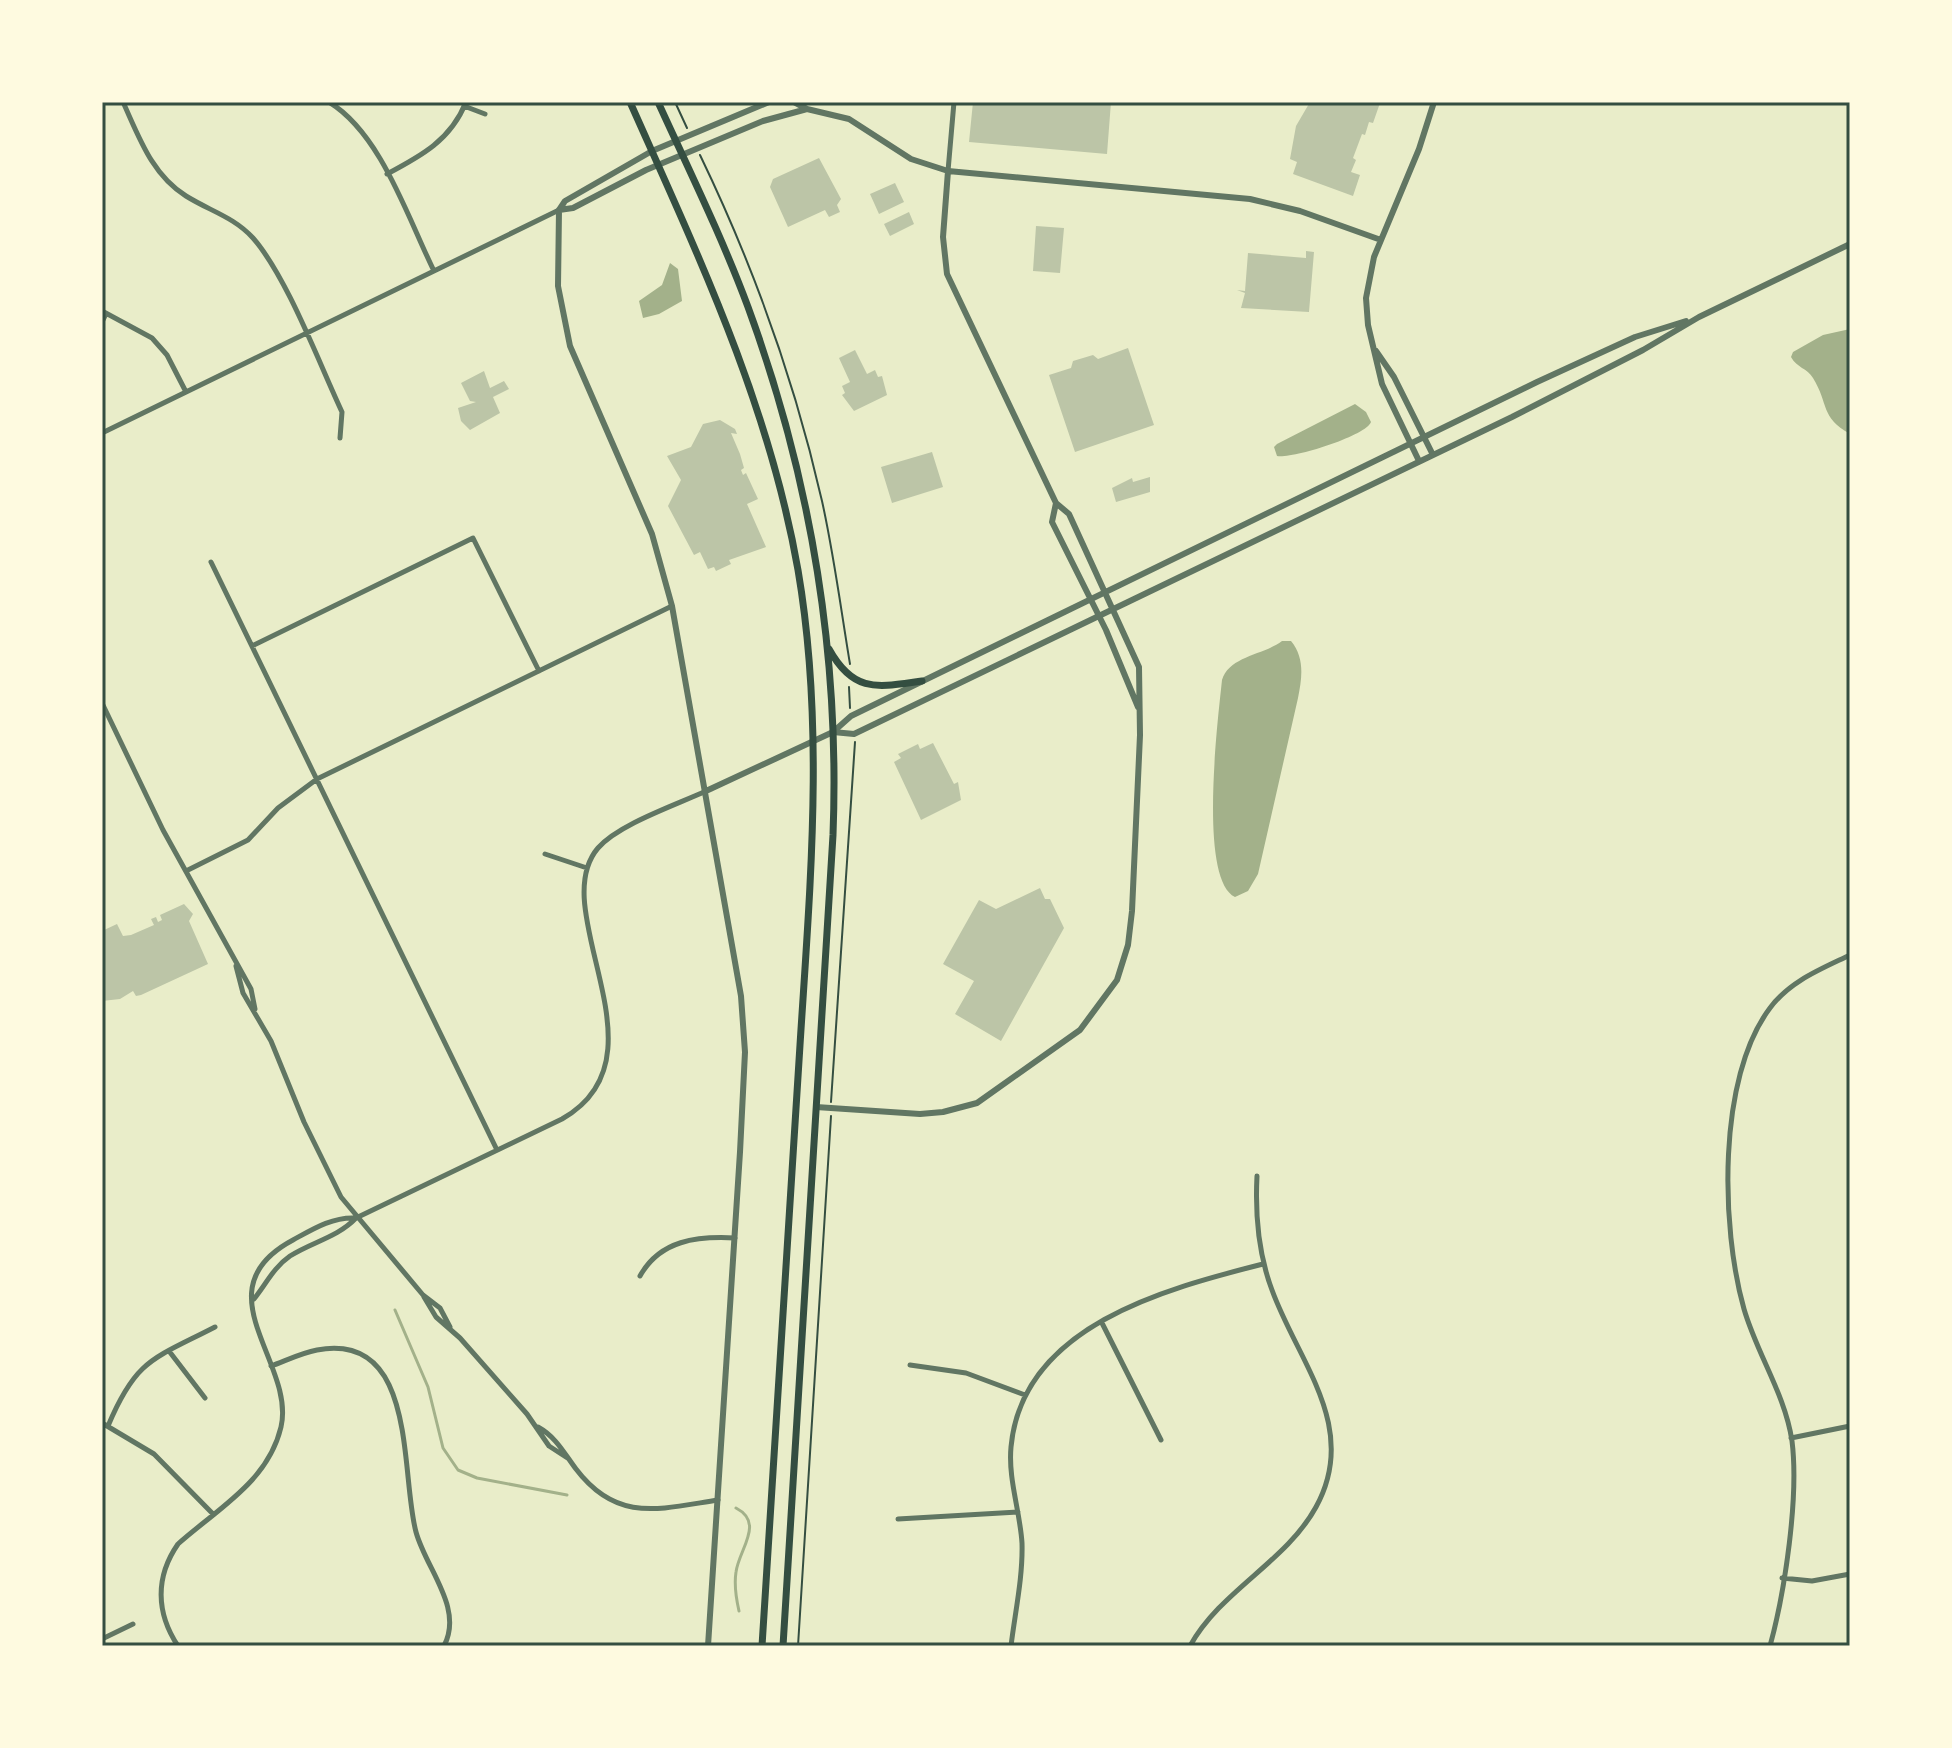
<svg xmlns="http://www.w3.org/2000/svg" width="1952" height="1748" font-family="'DejaVu Sans',sans-serif">
  <style>
    .water { fill: #a3b18a }
    .lines { fill: none; stroke-linecap: round; stroke-linejoin: round }
    .stream { stroke: #a3b18a; stroke-width: 3 }
    .building { fill: #bcc5a7 }
    .path { stroke: #344e41; stroke-width: 2 }
    .minor { stroke: #617663; stroke-width: 5 }
    .tertiary { stroke: #617663; stroke-width: 6 }
    .secondary { stroke: #344e41; stroke-width: 7 }
    .neatline { fill: none; stroke: #344e41; stroke-width: 3 }
  </style>
  <rect width="100%" height="100%" fill="#e9edc9"/>
  <!-- water -->
  <path class="water" d="M670,263L678,269L682,301L659,314L643,318L639,301L662,285Z
    M1850,329V434C1820,417 1829,404 1813,378C1807,368 1797,368 1791,357L1793,352L1823,335Z
    M1355,404L1366,412L1371,422C1366,436 1292,459 1277,456L1274,447L1277,444Z
    M1282,641H1291C1305,658 1302,678 1298,698L1258,874L1248,891L1235,897C1198,879 1218,720 1222,680C1229,656 1264,655 1282,641Z"/>
  <g class="lines">
    <!-- stream -->
    <path class="stream" d="M395,1310L428,1387L443,1448L458,1470L477,1478L567,1495
      M736,1508C765,1523 739,1549 736,1572C734,1585 736,1598 739,1611"/>
  </g>
  <!-- building -->
  <path class="building" d="M973,102H1111L1107,154L969,142Z
    M1310,102L1380,103L1373,123L1369,122L1365,135L1362,134L1353,158L1356,160L1351,172L1360,175L1353,196L1293,174L1297,162L1290,159L1296,126Z
    M819,158L841,199L837,205L840,212L829,217L825,210L788,227L770,187L773,179Z
    M895,183L904,202L879,214L870,194Z
    M909,212L914,224L890,236L884,224Z
    M1036,226L1064,228L1060,273L1033,271Z
    M1306,251L1314,252L1309,312L1241,308L1245,293L1237,290L1245,291L1248,253L1306,258Z
    M1128,348L1154,425L1075,452L1049,375L1071,368L1073,361L1093,355L1098,359Z
    M855,350L867,374L875,370L878,377L882,376L887,395L854,411L842,395L845,393L842,386L850,382L839,358Z
    M484,371L490,388L504,381L509,389L493,397L500,413L470,430L461,421L458,408L476,402L470,401L461,383Z
    M720,420L735,429L737,434L731,433L740,454L744,468L741,470L743,475L746,473L758,499L747,504L766,547L729,560L731,564L716,571L714,567L708,569L700,552L694,555L668,506L681,480L667,456L691,447L703,424Z
    M932,452L943,487L892,503L881,467Z
    M1150,477V492L1116,502L1112,488L1132,478L1133,482Z
    M933,743L954,784L958,782L961,800L921,820L894,762L901,758L898,754L918,744L920,749Z
    M1040,888L1045,899H1050L1064,928L1001,1041L955,1014L974,981L943,964L979,900L996,909Z
    M184,904L193,914L189,921L208,964L141,995L136,996L133,991L120,999L102,1001V931L117,924L123,936L131,935L154,925L151,919L156,917L158,922L162,920L160,915Z"/>
  <g class="lines">
    <!-- path -->
    <path class="path" d="M675,102L687,128
      M700,155C753,265 795,382 822,501C834,555 841,610 850,664
      M849,687L850,708
      M831,1102L855,742
      M798,1646L831,1116"/>
    <!-- minor -->
    <path class="minor" d="M123,102C139,137 152,175 186,196C210,211 234,217 253,238C287,277 319,363 342,412L340,438
      M329,102C381,134 407,216 434,271
      M464,106L485,114
      M948,171L954,102
      M387,174C421,156 451,140 466,102
      M102,311L152,338L167,355L186,392
      M102,322L106,314
      M102,433L559,210
      M211,562L497,1150
      M252,646L473,538L539,671
      M102,703L163,830L251,989L255,1009
      M545,854L587,868
      M188,870L248,840L278,808L317,779L672,606
      M236,966L243,993L271,1041L304,1122L341,1197L423,1295L440,1308L450,1327
      M640,1276C660,1240 697,1236 735,1238
      M424,1297L436,1317L460,1338L527,1414L549,1446L569,1459
      M254,1299C266,1284 274,1267 290,1256C312,1242 338,1237 356,1218L562,1119C672,1057 544,911 598,848C619,824 676,805 706,791
      M1102,1323L1161,1440
      M169,1351L205,1398
      M910,1365L966,1373L1025,1395
      M271,1366C285,1361 301,1353 317,1350C418,1331 400,1473 416,1532C426,1569 464,1608 444,1646
      M102,1423L154,1454L213,1514
      M108,1426C136,1359 153,1359 215,1327
      M538,1427C556,1437 564,1453 576,1469C617,1523 659,1509 718,1500
      M1791,1438L1850,1426
      M898,1519L1018,1512
      M1782,1578L1812,1581L1850,1574
      M102,1639L133,1624
      M178,1646C156,1613 155,1577 178,1544C217,1509 268,1482 281,1427C296,1363 199,1290 293,1240C313,1229 332,1217 355,1218
      M969,1646H997
      M1011,1646C1015,1613 1023,1577 1022,1543C1020,1511 1008,1479 1011,1447C1022,1326 1165,1289 1263,1264
      M1190,1646C1221,1590 1286,1562 1316,1507C1360,1427 1298,1362 1272,1290C1258,1253 1255,1215 1257,1176
      M1770,1646C1785,1591 1799,1497 1792,1441C1785,1394 1757,1354 1744,1309C1721,1228 1717,1078 1770,1008C1790,981 1821,969 1850,955"/>
    <!-- tertiary -->
    <path class="tertiary" d="M794,102L807,109L849,119L911,159L948,171L1250,199L1300,211L1381,240
      M559,210L558,286L570,346L652,534L672,606L741,996L745,1052L740,1152L708,1646
      M559,210L573,208L646,170L763,121L807,109
      M559,210L565,201L652,151L769,102
      M1376,351L1394,377L1433,455
      M1419,461L1382,384L1368,325L1366,298L1374,257L1419,149L1434,102
      M1056,503L1052,522L1106,630L1138,707
      M833,732L854,734L1512,417L1643,350L1699,317L1850,244
      M706,791L833,732L851,716L1537,382L1635,337L1686,321
      M816,1107L920,1114L943,1112L977,1103L1080,1030L1117,980L1128,945L1132,911L1140,735L1139,667L1069,514L1056,503L947,274L943,237L948,171"/>
    <!-- secondary -->
    <path class="secondary" d="M630,102C698,255 769,404 798,570C825,728 810,886 800,1045C787,1245 773,1445 762,1646
      M658,102C689,170 722,237 748,307C810,476 840,654 833,835L783,1646
      M829,649C854,694 878,687 922,681"/>
  </g>
  <!-- border -->
  <rect width="1952" height="1748" fill="none" stroke="#fefae0" stroke-width="208"/>
  <rect x="104" y="104" width="1744" height="1540" class="neatline"/>
</svg>
